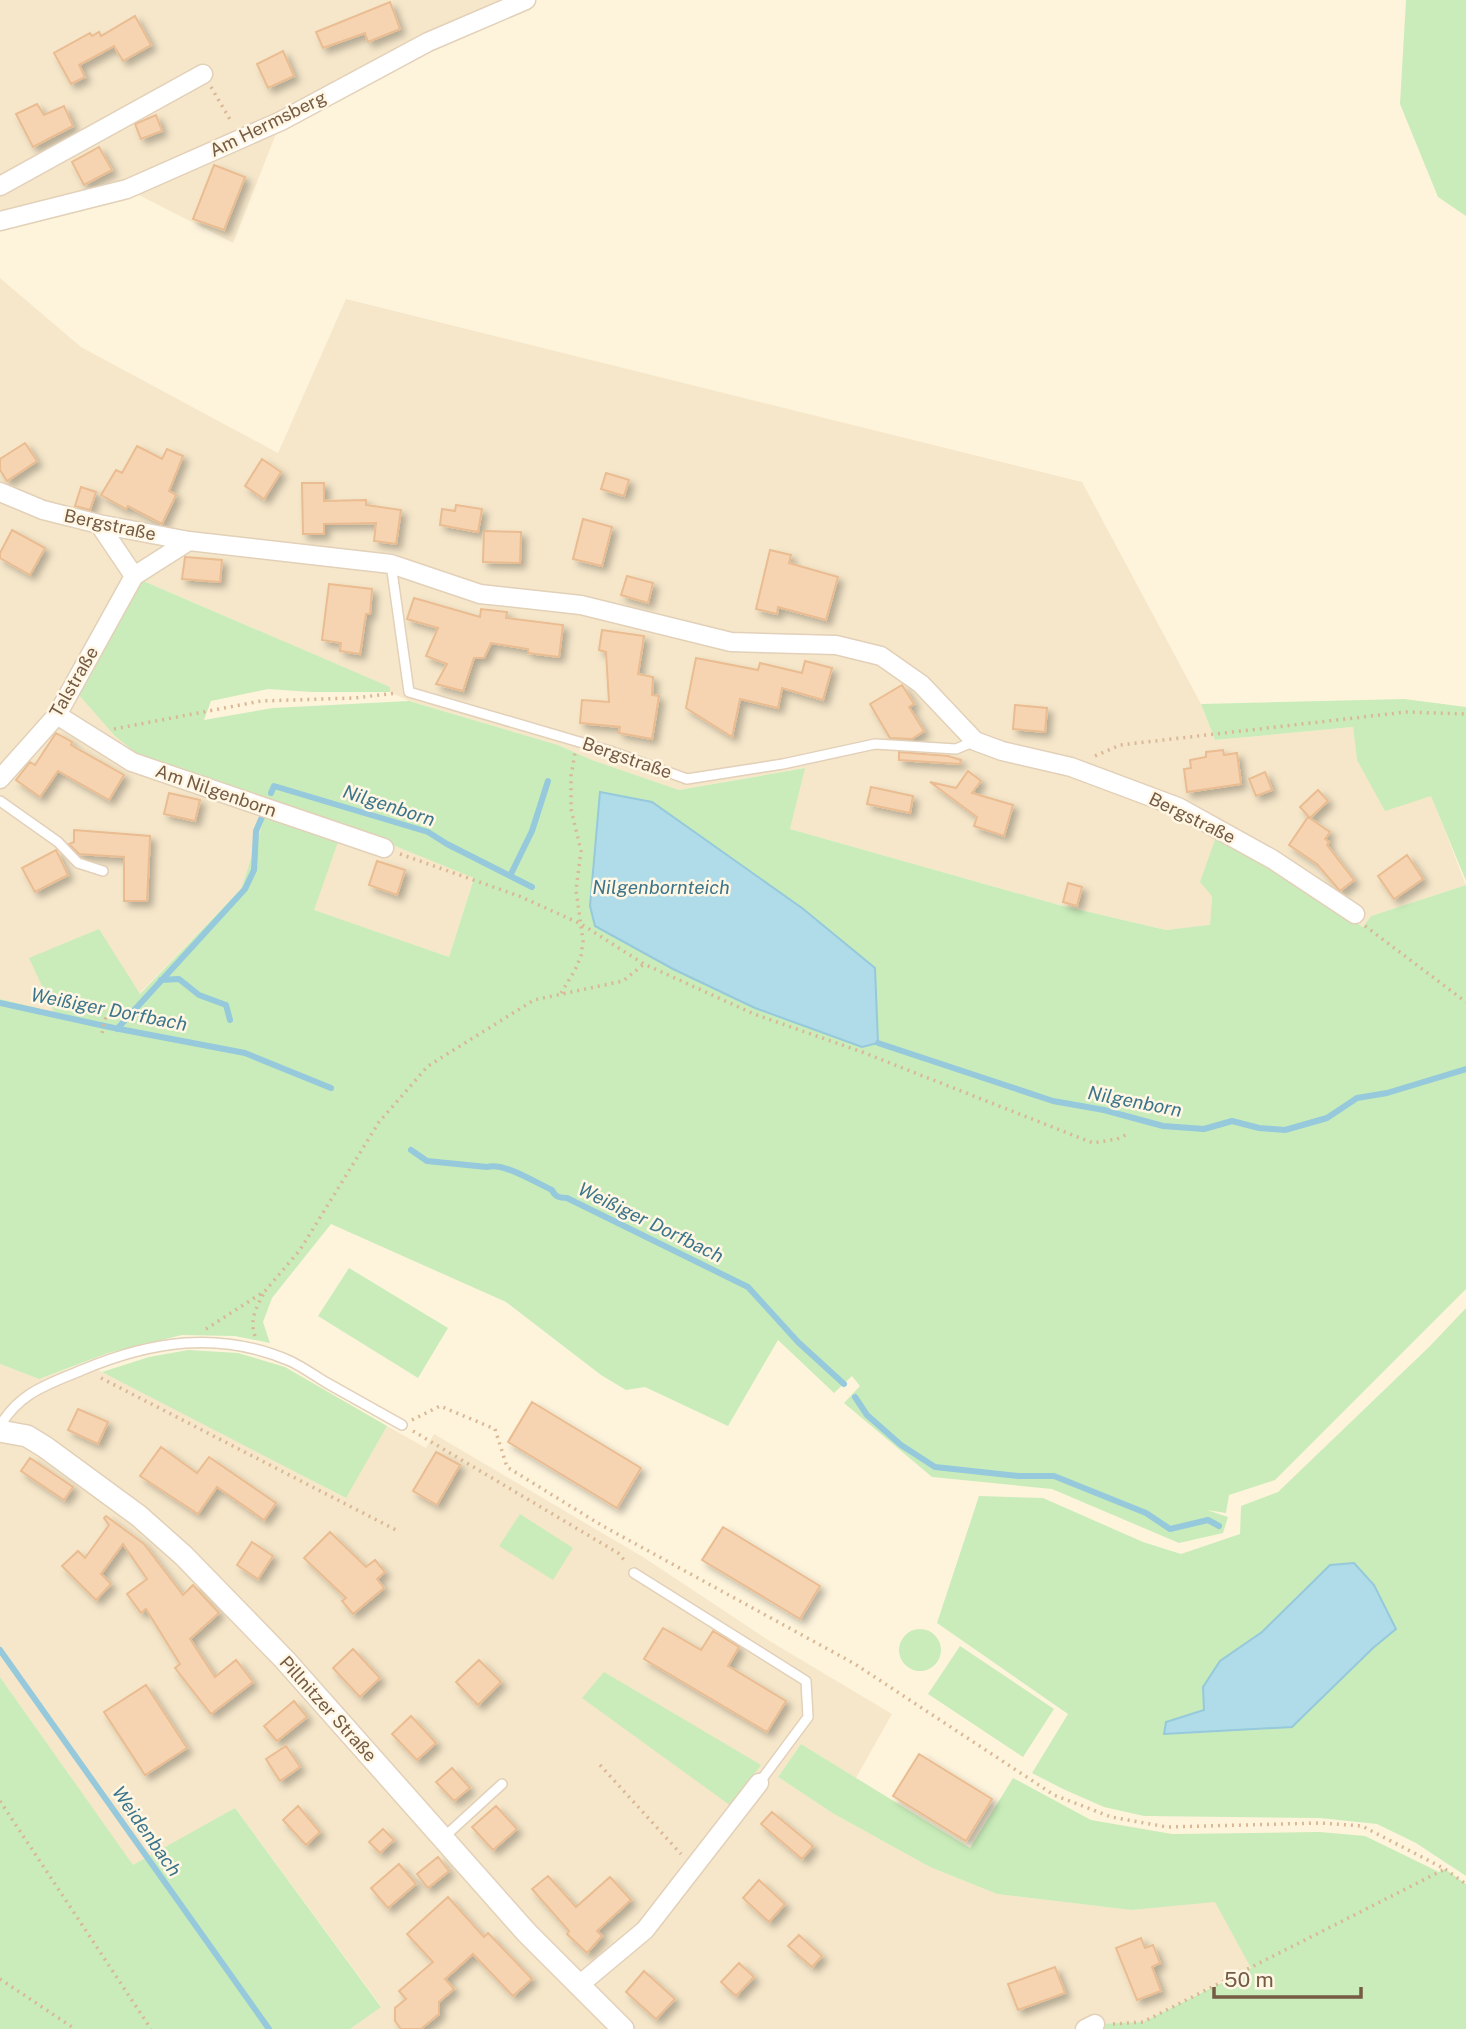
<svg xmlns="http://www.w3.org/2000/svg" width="1466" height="2029" font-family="'Public Sans',sans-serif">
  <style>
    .residential { fill: #f6e7ca }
    .green { fill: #c9ecba; fill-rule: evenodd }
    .water { fill: #b0dbe8; stroke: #95c9db; stroke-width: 2 }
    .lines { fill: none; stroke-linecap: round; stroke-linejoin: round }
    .stream { stroke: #95c9db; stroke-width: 6 }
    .building { fill: #f6d4b1; stroke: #eabc91; stroke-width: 2; filter: url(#shadow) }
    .service-casing { stroke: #e2d0b8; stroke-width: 12 }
    .minor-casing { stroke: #e2d0b8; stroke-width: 21 }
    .tertiary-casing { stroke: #e2d0b8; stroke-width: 24 }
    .path { stroke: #dab795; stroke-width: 3.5; stroke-dasharray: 2 5; stroke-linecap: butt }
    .service { stroke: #fff; stroke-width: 9 }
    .minor { stroke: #fff; stroke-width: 18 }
    .tertiary { stroke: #fff; stroke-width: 21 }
    .labels { text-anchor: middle; stroke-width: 5; stroke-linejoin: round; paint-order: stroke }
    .street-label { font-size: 18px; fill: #755a44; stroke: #fff7e4 }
    .water-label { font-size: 19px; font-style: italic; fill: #3c758b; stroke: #fff7e4 }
  </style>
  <defs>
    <filter id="shadow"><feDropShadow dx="5" dy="5" stdDeviation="3.5" flood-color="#0004"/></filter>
  </defs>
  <rect width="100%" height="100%" fill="#fef4dc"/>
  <!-- residential -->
  <path class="residential" d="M0,0H526L281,121L233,243L127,189L0,221Z
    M0,278L81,347L278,453L346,299L1082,482L1201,704L1215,740L1353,727L1357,760L1431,795L1466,885L1371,916L1363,927L1291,879L1212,895L1210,926L1166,930L1059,905L790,829L804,768L679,790L592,760L558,745L409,701L390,692L389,687L141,580L79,695L383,841L474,877L449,957L313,910L265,816L241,889L139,994L55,1013L0,999Z
    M84,1363L201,1420L345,1498L387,1426L426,1448L434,1434L643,1557L768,1640L892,1714L856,1778L801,1744L778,1777L834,1814L930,1867L997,1894L1131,1910L1215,1901L1251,1967L1143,2022L1095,2024L1085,2029H350L381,2006L235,1808L133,1866L0,1677V1364L39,1379Z"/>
  <!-- green -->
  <path class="green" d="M1406,0H1466V216L1438,197L1400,104Z
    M141,580L390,687V692H312L268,689L211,701L204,720L273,708L409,701L558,745L592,760L679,790L805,768L790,829L1059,905L1166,930L1210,925L1212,896L1200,882L1217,834L1363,927L1371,916L1466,885V1289L1275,1480L1229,1495L1226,1513L1207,1510L1228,1517L1223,1533L1179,1543L1052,1489L932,1477L844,1403L860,1386L852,1376L834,1393L778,1340L728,1426L645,1387L626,1390L601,1375L506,1302L331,1224L272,1298L263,1322L270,1343L235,1336L182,1335L108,1353L39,1379L0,1364V999L54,1012L29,958L99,929L140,994L241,889L265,816L339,839L314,910L449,957L474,878L383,841L142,758L114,735L79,695ZM600,792L652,802L802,908L875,968L862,1047L755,1008L673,969L596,926L590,906Z
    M1404,699L1466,707V881L1431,796L1385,811L1357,760L1353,727L1215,740L1201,704Z
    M349,1268L448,1328L418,1378L318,1316Z
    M1466,1308V1876L1416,1843L1377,1824L1320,1818L1144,1816L1104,1807L1063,1789L1032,1773L1068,1714L937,1623L979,1496L1043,1498L1143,1542L1181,1554L1240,1534L1241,1506L1278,1492L1430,1346ZM1304,1589L1396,1629L1373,1648L1165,1734L1166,1722L1204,1710L1220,1661L1262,1632L1294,1601Z
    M188,1350L238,1353L285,1367L387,1426L346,1498L102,1372L149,1357Z
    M520,1514L573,1548L553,1580L499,1546Z
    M899 1650a21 21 0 1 1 42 0a21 21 0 1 1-42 0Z
    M960,1646L1054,1709L1023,1757L928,1694Z
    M604,1672L761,1765L731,1806L582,1698Z
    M0,1677L133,1865L235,1808L381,2007L350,2029H0Z
    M801,1744L970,1848L1013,1778L1091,1820L1172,1834L1320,1832L1365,1836L1439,1872L1445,1869L1466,1884V2029H1085L1095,2024L1143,2022L1251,1968L1215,1902L1131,1910L997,1894L930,1867L834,1814L778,1777Z"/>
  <!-- water -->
  <path class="water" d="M600,792L652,802L802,908L875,968L878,1043L862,1047L755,1008L673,969L595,926L590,906Z
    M1354,1563L1374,1585L1396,1629L1373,1648L1292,1727L1164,1734L1166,1722L1204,1710L1203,1687L1220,1661L1262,1632L1330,1565Z"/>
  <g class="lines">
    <!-- stream -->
    <path class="stream" d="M271,793L274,786L428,832L447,844L532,887
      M510,876L532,831L548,781
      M161,980L179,979L199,995L226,1005L230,1020
      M0,1003L114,1028L245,1053L331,1088
      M117,1029L245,889L254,870L256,831L262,817
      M878,1043L1053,1101L1104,1110L1163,1126L1204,1129L1232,1121L1259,1128L1285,1130L1327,1118L1357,1098L1387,1093L1466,1069
      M411,1150L427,1161L487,1167C504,1162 536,1183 552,1190C555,1197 560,1198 567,1198L748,1287L798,1342L844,1384
      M855,1397L867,1415L901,1445L935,1467L1019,1476H1054L1146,1513L1170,1529L1208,1520L1219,1526
      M0,1650L269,2029"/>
  </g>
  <!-- building -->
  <path class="building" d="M390,2L400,29L368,42L365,33L323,48L316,32Z
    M135,16L151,45L123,61L114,46L79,65L85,77L71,84L54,53L90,33L92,36L99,32L101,36Z
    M283,51L294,76L268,88L257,64Z
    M37,104L44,115L64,106L73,126L33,147L16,114Z
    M156,115L162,131L141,139L135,124Z
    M99,147L112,170L84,185L72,162Z
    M214,165L245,177L224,230L193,219Z
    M25,443L37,461L7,481L0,470V459Z
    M137,446L162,459L167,449L183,456L169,491L176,495L162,524L128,506L126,509L101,495L116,470L122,473Z
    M262,459L281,472L264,499L245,486Z
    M606,473L629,480L624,496L601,489Z
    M302,483H324V501L366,500V505L401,510L396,544L374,541L376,523L324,524V534H303Z
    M81,487L96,492L90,510L75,506Z
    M456,505L482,509L478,532L440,525L442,509L455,511Z
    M583,519L612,527L602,566L573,559Z
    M12,530L45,548L30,575L0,558V553Z
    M484,531L521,532L520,563L483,562Z
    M770,550L791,555L789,563L838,577L826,620L778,607L777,614L756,609Z
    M185,557L222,560L220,582L182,579Z
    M627,576L653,583L648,603L621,595Z
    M329,584L372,589L370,614H366L360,654L340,651L341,643L322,640Z
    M414,598L480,617L481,609L507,612L506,618L563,625L559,657L528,653V649L491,643L484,658H474L463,691L436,684L447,664L426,656L438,628L407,619Z
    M602,630L644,636L638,674L653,677L652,695L659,696L652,739L619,733L620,727L580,723L582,700L609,702L606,652L599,650Z
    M696,658L758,670L760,663L802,673L805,661L832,668L823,700L782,688L778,708L740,699L732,737L686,708Z
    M902,685L914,704L909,707L924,731L912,739L890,738L870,704Z
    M1015,705L1047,708L1045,732L1013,729Z
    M56,733L72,742L71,745L124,775L109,800L58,771L40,797L16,780L30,762L35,765Z
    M1223,750L1224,755L1237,753L1241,784L1187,792L1184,769L1191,768L1190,760L1206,757V752Z
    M899,752L948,756L961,760L960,764L899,760Z
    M968,771L981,781L972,793L1013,805L1004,836L974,826L977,817L930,782L956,788Z
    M1265,772L1272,790L1256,796L1249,779Z
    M871,787L913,796L910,813L867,804Z
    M1318,790L1328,801L1310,818L1300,807Z
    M169,793L200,800L195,821L164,814Z
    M1308,817L1330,832L1325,839L1329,842L1327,845L1354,880L1340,891L1317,864L1289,845Z
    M74,830L150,836L147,901H124V857L79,854L69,844L74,842Z
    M56,850L68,875L35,892L22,868Z
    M1407,855L1423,879L1394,899L1378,876Z
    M377,861L405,870L397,895L369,885Z
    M1068,883L1082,887L1077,906L1063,902Z
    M532,1402L641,1468L617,1508L508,1442Z
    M78,1409L108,1422L98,1444L68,1430Z
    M161,1447L197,1473L209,1457L276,1503L264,1520L217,1487L198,1514L140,1476Z
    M436,1452L460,1465L437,1505L413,1491Z
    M30,1458L73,1487L64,1500L21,1471Z
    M106,1516L144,1544L183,1595L193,1585L219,1613L190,1639L215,1677L236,1660L253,1682L211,1714L175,1668L180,1664L146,1609L141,1613L127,1594L147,1579L123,1544L101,1574L111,1584L96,1600L62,1566L78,1551L85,1558L109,1525L104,1518Z
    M723,1527L820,1586L800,1619L702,1560Z
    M330,1532L366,1567L375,1560L385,1572L377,1579L384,1588L353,1614L342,1601L346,1598L304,1558Z
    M252,1542L273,1556L258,1579L237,1565Z
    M663,1628L701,1650L713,1631L739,1647L728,1666L786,1701L767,1732L644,1659Z
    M353,1649L380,1678L360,1697L333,1668Z
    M479,1660L501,1682L478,1705L456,1682Z
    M146,1685L187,1748L145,1775L104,1712Z
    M294,1701L307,1717L277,1741L264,1726Z
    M411,1716L436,1743L417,1760L392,1734Z
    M286,1746L300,1767L280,1781L266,1759Z
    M919,1754L992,1799L966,1841L893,1796Z
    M452,1768L470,1788L454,1801L436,1782Z
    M298,1806L320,1832L306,1845L283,1820Z
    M496,1806L517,1829L493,1850L472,1827Z
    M772,1812L813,1846L802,1859L761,1824Z
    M383,1829L394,1840L380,1853L369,1842Z
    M438,1857L449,1871L428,1888L417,1874Z
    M399,1864L416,1884L388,1908L371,1888Z
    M548,1876L576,1907L610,1877L631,1900L597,1931L602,1936L587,1953L567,1934L569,1931L532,1889Z
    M759,1880L785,1904L769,1922L743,1898Z
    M448,1897L484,1937L488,1933L532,1979L513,1996L473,1954L445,1979L454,1989L439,2002V2014L421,2029H401L395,2021V2008L406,1999L399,1991L433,1962L407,1934Z
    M799,1935L822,1956L812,1967L788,1946Z
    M1141,1938L1145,1948L1153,1945L1160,1963L1152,1967L1161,1991L1137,2000L1116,1948Z
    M739,1963L754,1977L736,1996L721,1982Z
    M1055,1967L1065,1993L1018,2010L1008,1984Z
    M644,1971L675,1999L656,2019L626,1992Z"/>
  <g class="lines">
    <defs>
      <path id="service" d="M391,564L409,692L610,751L687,779L783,764L875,744L956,749L975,741
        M0,801L58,842L78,863L103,871
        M0,1426C20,1392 47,1385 82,1370C151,1341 219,1330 290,1361C303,1367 315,1376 327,1383C352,1397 377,1411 402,1425
        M634,1573L806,1681L808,1717L759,1783
        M443,1838L502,1784"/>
      <path id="minor" d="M0,186L203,74
        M0,221L127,189L281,121L428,42L526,0
        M0,492L43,510L99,524L189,541L391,564L480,594L581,605L731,642L836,645L881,656L921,684L975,741L1002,751L1071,767L1178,807L1272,859L1355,914
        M99,524L134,576
        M57,715L132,762L384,848
        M0,779L57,715L134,576L189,541
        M578,1986L645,1930L759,1783
        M1085,2029L1095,2024"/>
      <path id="tertiary" d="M0,1431L27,1436L45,1447L139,1516L184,1556L285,1660L527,1933L623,2029"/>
    </defs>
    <!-- service casing -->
    <use href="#service" class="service-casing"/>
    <!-- minor casing -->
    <use href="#minor" class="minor-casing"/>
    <!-- tertiary casing -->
    <use href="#tertiary" class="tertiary-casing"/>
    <!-- path -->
    <path class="path" d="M211,87L232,123
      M114,729L261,701L354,698L397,693
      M1095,756L1120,745L1406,712L1466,714
      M400,854L519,896L581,924L644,964L754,1014L862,1052L1093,1143L1117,1139L1128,1134
      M1365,926L1466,1002
      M561,993L575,970L581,956L583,941L576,890L581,851L571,809V776L575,753
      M102,1033L106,1016
      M206,1329L265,1291L300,1250L379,1122L428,1066L534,1000L623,981L644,964
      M255,1336C249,1319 257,1306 265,1291
      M101,1378L398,1531
      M412,1420L440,1406L495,1429L507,1467L601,1525L855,1664L1054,1795L1111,1817L1167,1827L1321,1823L1362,1826L1445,1869L1466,1884
      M413,1431L618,1553L626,1562
      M600,1765L681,1854
      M0,1801L151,2029
      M0,1979L75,2029
      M1113,2024L1143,2022L1445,1869"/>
    <!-- service -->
    <use href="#service" class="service"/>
    <!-- minor -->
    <use href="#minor" class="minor"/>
    <!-- tertiary -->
    <use href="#tertiary" class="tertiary"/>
  </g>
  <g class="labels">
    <!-- street labels -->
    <g class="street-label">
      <text transform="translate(268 124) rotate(-26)" y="6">Am Hermsberg</text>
      <text transform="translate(110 525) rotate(12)" y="6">Bergstraße</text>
      <text transform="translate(74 682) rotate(-60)" y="6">Talstraße</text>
      <text transform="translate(627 758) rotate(19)" y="6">Bergstraße</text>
      <text transform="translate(216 791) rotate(19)" y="6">Am Nilgenborn</text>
      <text transform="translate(1192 818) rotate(26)" y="6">Bergstraße</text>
      <text transform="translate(328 1709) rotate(48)" y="6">Pillnitzer Straße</text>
    </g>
    <!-- water labels -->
    <g class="water-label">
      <text transform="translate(389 805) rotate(18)" y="7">Nilgenborn</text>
      <text x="661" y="894">Nilgenbornteich</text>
      <text transform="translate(109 1009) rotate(11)" y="7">Weißiger Dorfbach</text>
      <text transform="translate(1135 1101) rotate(11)" y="7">Nilgenborn</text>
      <text transform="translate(651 1222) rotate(26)" y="7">Weißiger Dorfbach</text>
      <text transform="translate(147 1831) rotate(55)" y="7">Weidenbach</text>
    </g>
  </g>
  <!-- scale -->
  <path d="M1214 1987v10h147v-10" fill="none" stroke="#755a44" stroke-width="3.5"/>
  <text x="1224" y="1987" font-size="21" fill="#755a44" stroke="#fff7e4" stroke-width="5" paint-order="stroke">50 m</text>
</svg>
